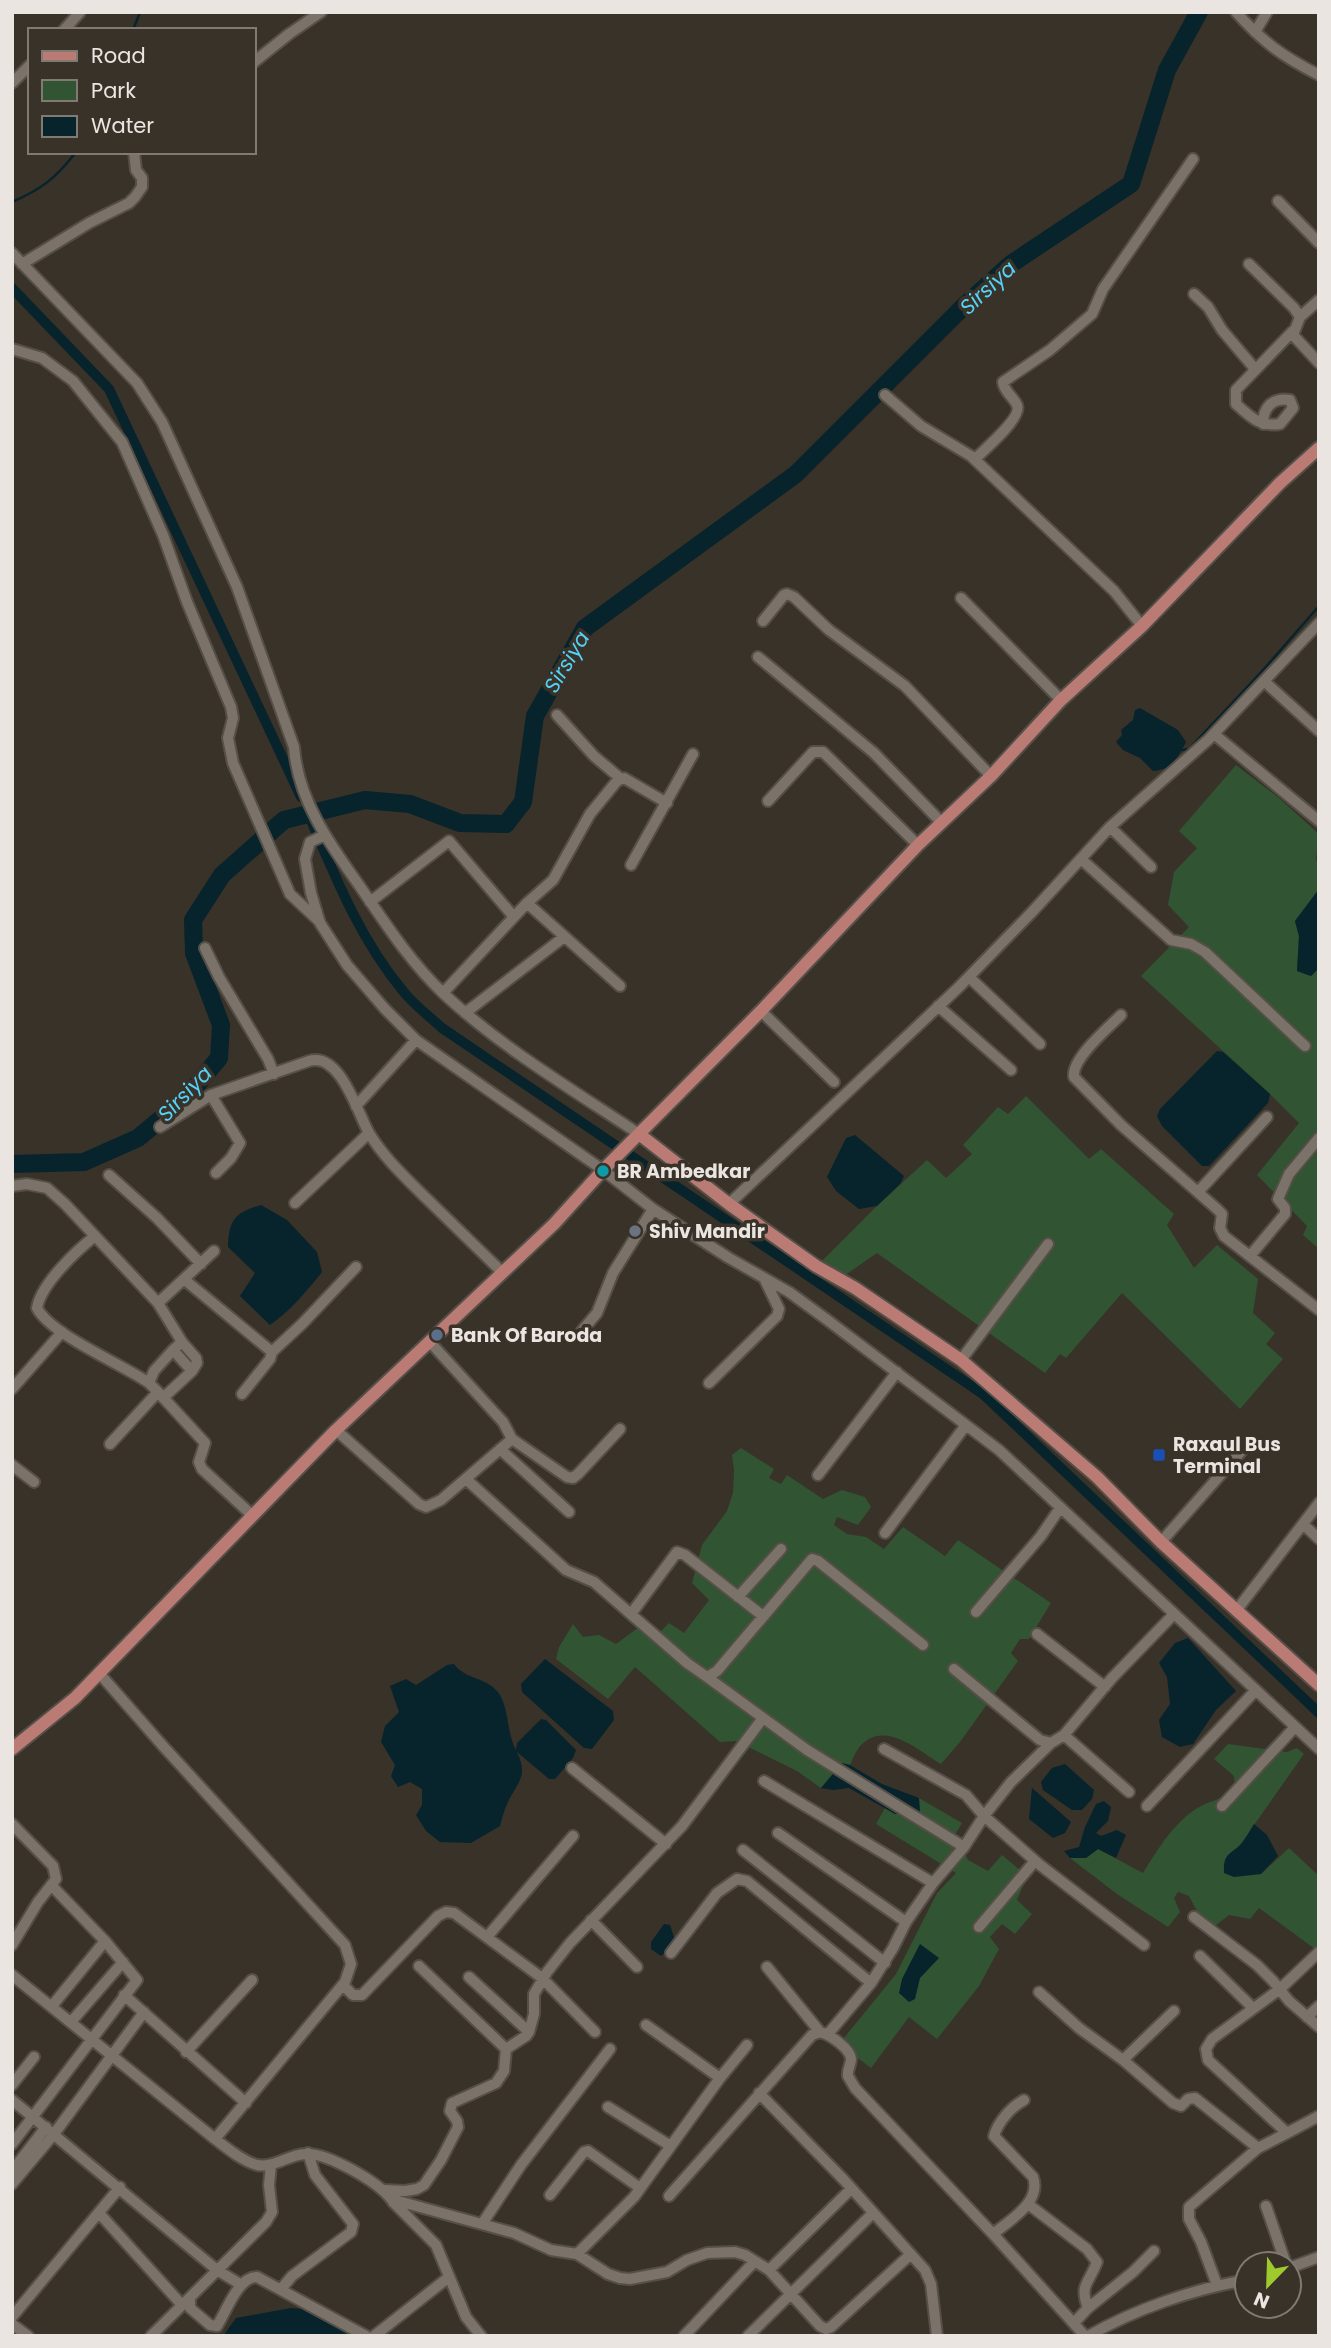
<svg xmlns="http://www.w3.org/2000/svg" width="1331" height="2348" font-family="Poppins,sans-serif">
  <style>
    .green { fill: #315432 }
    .water { fill: #07232c }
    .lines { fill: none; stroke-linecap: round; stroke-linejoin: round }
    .stream { stroke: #07232c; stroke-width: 2.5 }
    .canal { stroke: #07232c; stroke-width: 10 }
    .river { stroke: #07232c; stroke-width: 18 }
    .minor-casing { stroke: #554f47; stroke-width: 14 }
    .major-casing { stroke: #554f47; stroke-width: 16 }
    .minor { stroke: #7b7369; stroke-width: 10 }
    .major { stroke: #ba7b74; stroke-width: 12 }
    .culture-dot { fill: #0f9aa8; stroke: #393229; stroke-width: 2.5 }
    .worship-dot { fill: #6b7280; stroke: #393229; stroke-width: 2.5 }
    .service-dot { fill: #5c6f8a; stroke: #393229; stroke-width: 2.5 }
    .transit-dot { fill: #1a4fb4; stroke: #393229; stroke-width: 2.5 }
    .labels { text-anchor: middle; stroke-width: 7; stroke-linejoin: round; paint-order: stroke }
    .poi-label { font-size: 19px; font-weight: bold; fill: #eae5e0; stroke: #393229; text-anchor: start }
    .water-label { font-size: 21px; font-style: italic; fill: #54d3fa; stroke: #393229 }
  </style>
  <rect width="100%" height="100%" fill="#393229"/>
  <!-- green -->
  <path class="green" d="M1236,765L1279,798L1319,834L1316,859L1319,867V889L1295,921L1299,936L1297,971L1311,976L1319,968V1249L1303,1235L1307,1226L1257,1175L1299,1123L1270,1094L1141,976L1189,927L1168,905L1174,872L1197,848L1179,831Z
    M1026,1096L1089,1159L1101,1149L1174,1214L1167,1225L1194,1268L1217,1245L1258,1279L1253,1313L1275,1333L1266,1344L1283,1359L1240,1409L1122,1293L1066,1358L1060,1354L1045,1373L877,1253L841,1278L821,1262L877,1206L927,1160L946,1178L972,1154L963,1145L998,1107L1008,1114Z
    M741,1448L774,1469L769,1478L781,1484L787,1475L823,1499L842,1490L865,1497L871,1507L858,1525L837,1517L834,1525L847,1534L866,1537L884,1549L903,1527L945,1556L958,1540L1051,1603L1029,1639H1020L1011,1653L1018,1661L960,1742L941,1764C918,1750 885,1720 861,1745C856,1750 853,1759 850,1765L842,1764L821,1788L797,1771L736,1741L720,1742L635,1667L608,1699L556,1659L559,1647L573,1624L583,1637L599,1635L616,1644L639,1627L654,1638L669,1623L684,1633L709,1600L692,1583L702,1545L727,1511L733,1493L734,1470L732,1455Z
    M1228,1744L1287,1752L1297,1748L1304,1754L1240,1845L1261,1874L1289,1848L1319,1876V1952L1259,1908L1250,1919L1229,1915L1215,1926L1198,1913L1189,1896L1178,1892L1174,1898L1180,1912L1168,1927L1117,1894L1070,1858H1086L1098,1849L1143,1873C1158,1849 1175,1820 1201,1806C1215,1799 1222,1800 1235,1788L1234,1776L1214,1759Z
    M919,1798L962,1823L955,1835L968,1860L988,1871L1002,1855L1027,1876L1017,1900L1032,1914L1015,1934L1002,1924L990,1937L999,1949L979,1986L937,2039L909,2017L871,2068L839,2044L896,1974L937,1893L956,1873L876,1824L885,1808L895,1814L920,1812Z"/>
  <!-- water -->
  <path class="water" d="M1140,708L1178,730L1186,742C1178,757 1172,770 1153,771L1140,758L1123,750L1116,742L1122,735L1121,730L1133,720L1135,710Z
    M1319,889V968L1311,976L1297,971L1299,936L1295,921Z
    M1217,1051L1223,1052L1270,1094L1268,1103L1209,1166H1202L1162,1126L1157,1116L1160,1109Z
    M855,1135L904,1176L901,1183L877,1206L859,1209L836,1191L827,1177L846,1138Z
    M261,1205L287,1220L317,1252L322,1272C306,1292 291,1310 270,1325L240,1296L255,1273L228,1247C229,1219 235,1213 261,1205Z
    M1188,1638L1236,1691L1216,1710L1193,1744L1180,1747L1162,1737L1159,1720L1170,1704L1167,1677L1159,1663L1175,1643Z
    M545,1659L613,1711L614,1720L592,1749L584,1748L522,1692L521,1684Z
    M454,1664C465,1680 489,1677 500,1695C509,1711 507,1733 516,1750L517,1743L541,1719L546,1720L576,1750L573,1758L555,1779H549L517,1752C529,1777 517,1782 507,1804C504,1811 502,1818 500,1826L471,1843L440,1842L426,1831L416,1815L422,1805V1789L410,1782L398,1787L391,1776L395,1765L381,1742L385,1726L399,1712L390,1686L406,1679L416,1685L447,1665Z
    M842,1763L850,1765L882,1784L919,1798L920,1813L895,1814L849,1788L833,1790L821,1788Z
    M1065,1764L1094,1790L1092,1799L1082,1810H1072L1043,1790L1041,1782L1052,1768Z
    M1032,1788L1071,1822L1065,1833L1053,1838L1029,1819Z
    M1104,1801L1111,1807L1108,1821L1096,1833L1101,1836L1117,1830L1126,1835L1116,1858L1098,1849L1086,1858H1070L1064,1851L1079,1847L1085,1827L1096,1804Z
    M1254,1824L1267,1835L1278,1856L1261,1874L1234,1877L1224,1873C1223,1853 1230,1855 1241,1844C1246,1839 1250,1830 1254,1824Z
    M664,1924L670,1925L676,1943L661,1956L651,1949V1942Z
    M920,1944L939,1958L920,1978L915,1999L909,2002L899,1993L902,1979Z
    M291,2308L312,2310L358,2336H223L236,2318Z"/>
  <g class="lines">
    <!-- stream -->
    <path class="stream" d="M133,30L140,12
      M12,202C42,189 56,178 76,152
      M1182,750L1189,749L1264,669L1319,606"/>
    <!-- canal -->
    <path class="canal" d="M12,288L109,389L301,797
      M307,811C334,874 359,938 403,991C414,1005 429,1016 442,1028L983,1394L1319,1713"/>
    <!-- river -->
    <path class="river" d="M12,1164L84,1162L138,1138L186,1098L219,1058L221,1025L194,953L193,920L222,875L284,820L365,800L410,804L460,823L506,824L523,802L535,716L585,628L796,474L960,310L1011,264L1131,184L1167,70L1199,12"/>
    <defs>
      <path id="minor" d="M1236,12C1264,43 1282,56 1319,75
        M64,30L80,12
        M1255,32L1267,12
        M254,62L289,34L321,12
        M12,83L30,65
        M1278,201L1319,243
        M12,253L137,383L162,422L237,587L294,747C298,800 329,843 359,885C385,923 410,962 444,994C502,1048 573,1090 639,1134
        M22,264L89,223L129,203L135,197L142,187V178L136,170L134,152
        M1249,264L1294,308L1300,317L1293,335L1319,363
        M1194,294L1208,307L1222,330L1255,369
        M1300,317L1319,300
        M12,349L42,358L73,381L122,442L163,535L187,602L231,707L233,718L228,738L233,763L290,894L320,922
        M885,395L921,426L971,456L1114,591L1142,626
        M1263,424C1263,407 1273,397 1290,400L1293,408L1280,424C1260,427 1250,417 1236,404V390L1293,331
        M975,459C984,450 1023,417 1017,405C1013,396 1004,392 1003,382L1050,350L1092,314L1103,289L1193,159
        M961,598L1061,700
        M763,621L784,595L787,594L794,597L829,630L905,686L991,776
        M758,657L874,753L942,823
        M1264,681L1319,731
        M557,715L594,756L620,778
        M1214,734L1319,821
        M768,801L813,752H823L918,845
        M1110,827L1151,867
        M323,836L310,842L305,859L311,893L320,923L347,965L385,1009L416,1040L603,1170L653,1209L729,1258L789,1292L826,1319L999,1450L1319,1749
        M1081,859L1171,940L1191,944L1205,952L1305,1046
        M631,865L693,754
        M370,902L449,841L514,917
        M527,903L620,986
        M205,948L219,977L268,1059L274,1074
        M969,977L1040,1044
        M443,993L527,903L553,880L590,814L617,781L624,778L667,803
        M938,1006L1011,1070
        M761,1011L834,1082
        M465,1013L564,937
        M1121,1015C1108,1028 1071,1059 1074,1077L1121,1125L1217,1209L1222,1214L1220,1228L1224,1236L1319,1310
        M211,1095L240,1143L231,1158L216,1173
        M356,1106L416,1040
        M160,1127L211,1095L309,1061C340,1051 358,1114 369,1133C384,1158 406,1178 426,1198C452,1223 477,1248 503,1273
        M109,1175L157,1218L201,1264
        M12,1186L27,1184L47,1188L65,1204L158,1303L182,1342L173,1350L192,1371
        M1198,1192L1267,1117
        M295,1203L369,1133
        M729,1204L959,987L1032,912L1110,827L1208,740L1319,623
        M95,1236C76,1251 41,1284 37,1308C51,1335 122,1364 149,1383
        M1250,1256L1285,1214V1208L1278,1199L1289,1174L1319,1138
        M185,1280L272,1352L270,1359L242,1394
        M158,1303L214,1251
        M581,1332L597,1313L613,1273L653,1209
        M429,1341L503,1422L512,1439L567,1477L573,1478L578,1474L620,1429
        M272,1352L303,1323L356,1267
        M961,1360L1048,1244
        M709,1383L777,1316L779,1309L764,1278
        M12,1389L62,1332
        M158,1392L205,1443L199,1462L202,1469L253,1516
        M163,1398L192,1371L197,1363L196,1358L182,1342
        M336,1430L419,1504L426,1507L441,1500L512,1439
        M110,1444L158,1392L149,1383L154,1371L173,1350
        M500,1449L569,1512
        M12,1465L34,1482
        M818,1475L897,1372
        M466,1479L566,1570L594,1582L687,1663L707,1677L717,1671L812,1559L818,1561L923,1645
        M1303,1524L1319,1539
        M885,1533L966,1425
        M1161,1542L1245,1447
        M738,1597L781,1549
        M1236,1611L1319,1503
        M976,1612L1041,1536L1060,1508
        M631,1614L677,1552L685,1555L763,1616
        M1037,1634L1105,1687
        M954,1669L1040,1740L1051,1743L1064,1735L1112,1678L1174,1614
        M99,1673L163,1746L345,1945L351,1964L345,1982L215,2139
        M707,1677L807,1750L964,1847
        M1064,1735L1129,1792
        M884,1749L966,1795L984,1816L1040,1865L1144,1945
        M572,1768L666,1844
        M764,1781L933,1883
        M1147,1806L1256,1690
        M1222,1806L1295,1727
        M12,1824L53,1866L56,1879L38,1902L12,1945
        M778,1833L906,1922
        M743,1850L885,1963
        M1194,1917L1257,1965L1273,1981L1289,2001L1319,2027
        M591,1920L637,1967
        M979,1927L1035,1861
        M487,1937L573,1836
        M1319,1952L1280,1989L1212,2039L1206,2049L1208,2060L1287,2133L1319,2116
        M671,1953L717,1893L737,1879L747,1881L871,1983
        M1200,1956L1253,2008
        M419,1966L506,2049
        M767,1967L820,2032
        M12,1975L215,2139C227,2148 242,2161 257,2165C274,2168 288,2155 305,2154C327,2152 378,2182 391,2199L514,2233L551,2250L577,2254L608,2274L620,2278L630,2279L667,2272L687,2260L707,2253L735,2252L745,2255L769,2270L820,2326L826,2329L831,2327L911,2254
        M469,1977L529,2032
        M343,1985L353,1995H362L438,1916L446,1912L454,1913L542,1978L595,2032
        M1039,1992L1079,2028L1123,2060L1173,2103L1181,2106L1188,2099L1195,2098L1258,2148
        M124,1995L246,2103
        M52,2006L105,1941
        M1307,2017L1319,2006
        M71,2022L123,1962
        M646,2025L720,2078
        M828,2034L871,1983L893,1948L906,1922L933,1883L964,1847L984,1816L1011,1782L1051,1743
        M186,2052L252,1980
        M1123,2060L1174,2011
        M12,2085L34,2057
        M759,2093L844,2180L925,2270L931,2284L937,2336
        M12,2100L217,2270L240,2284
        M608,2107L669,2145
        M12,2144L137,1980L105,1941L52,1886
        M12,2171L46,2127
        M12,2184L54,2134L144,2012
        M384,2190L405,2191L417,2189L424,2185L441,2160L458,2127L457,2121L450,2111L452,2103L496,2083L504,2071L506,2049L526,2036L529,2032L534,2014V1994L547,1972L570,1943L682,1826L763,1718
        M550,2195L584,2152L588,2151L640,2188
        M669,2196L812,2035L820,2032C829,2034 850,2048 851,2059C851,2064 847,2070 848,2076L855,2088L993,2234L1085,2336
        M393,2202L436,2245L466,2317L481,2336
        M1028,2204L1087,2249L1097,2262C1089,2284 1079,2284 1088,2308L1074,2323
        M1266,2206L1286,2264
        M99,2213L182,2305
        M482,2224L521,2165L610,2049
        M993,2234C1010,2220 1042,2202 1033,2177L994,2136C998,2122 1011,2107 1024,2100
        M577,2254L634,2197L720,2078L747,2045
        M1289,2268L1319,2257
        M769,2270L851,2189
        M1217,2285L1201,2242L1189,2219V2207L1258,2148L1287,2133
        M282,2288L292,2276L351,2232L353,2224L315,2175L308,2153
        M190,2298V2308L210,2325L217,2326C227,2310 238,2277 257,2277L366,2336
        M1088,2308L1133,2272L1154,2251
        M12,2317L120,2187
        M12,2324L28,2336
        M151,2336L266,2222L272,2212L269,2185L271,2165
        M374,2336L449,2277
        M684,2336L754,2262
        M748,2336L872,2214
        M1088,2336C1136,2309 1193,2289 1247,2280"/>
      <path id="major" d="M639,1134L729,1204L816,1266L855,1288L961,1360L1097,1477L1161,1542L1319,1685
        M12,1749L75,1698L336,1430L554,1224L603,1170L761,1011L918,845L991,776L1061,700L1142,626L1280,483L1319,448"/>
    </defs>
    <!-- minor casing -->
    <use href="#minor" class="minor-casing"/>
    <!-- major casing -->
    <use href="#major" class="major-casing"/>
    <!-- minor -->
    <use href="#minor" class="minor"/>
    <!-- major -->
    <use href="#major" class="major"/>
  </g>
  <!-- markers -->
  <circle class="culture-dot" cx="603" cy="1171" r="7"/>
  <circle class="worship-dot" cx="635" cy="1231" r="7"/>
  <circle class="service-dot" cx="437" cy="1335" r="7"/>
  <rect class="transit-dot" x="1152" y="1448" width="14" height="14" rx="3.5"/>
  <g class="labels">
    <!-- poi labels -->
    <g class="poi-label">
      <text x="617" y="1178">BR Ambedkar</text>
      <text x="649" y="1238">Shiv Mandir</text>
      <text x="451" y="1342">Bank Of Baroda</text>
      <text x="1173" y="1451">Raxaul Bus<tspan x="1173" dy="22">Terminal</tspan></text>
    </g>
    <!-- water labels -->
    <g class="water-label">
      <text transform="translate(988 288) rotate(-43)" y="7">Sirsiya</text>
      <text transform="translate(567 662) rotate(-59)" y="7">Sirsiya</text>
      <text transform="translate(185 1094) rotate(-46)" y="7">Sirsiya</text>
    </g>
  </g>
  <!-- border -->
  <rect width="1331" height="2348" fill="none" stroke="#eae5e0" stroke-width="28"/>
  <!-- legend -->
  <rect x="28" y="28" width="228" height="126" fill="#393229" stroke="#807a72" stroke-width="2"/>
  <rect x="42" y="51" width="35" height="10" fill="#ba7b74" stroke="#807a72" stroke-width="2"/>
  <text x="91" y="63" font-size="21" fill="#eae5e0">Road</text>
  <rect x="42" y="80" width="35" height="21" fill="#315432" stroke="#807a72" stroke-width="2"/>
  <text x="91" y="98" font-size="21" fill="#eae5e0">Park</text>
  <rect x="42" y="116" width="35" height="21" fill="#07232c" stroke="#807a72" stroke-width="2"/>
  <text x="91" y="133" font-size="21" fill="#eae5e0">Water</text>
  <!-- north arrow -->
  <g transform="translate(1268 2285) rotate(203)"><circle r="33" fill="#393229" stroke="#807a72" stroke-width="2"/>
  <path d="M0-5L12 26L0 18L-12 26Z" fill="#9fca2d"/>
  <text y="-10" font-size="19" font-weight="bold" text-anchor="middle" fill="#eae5e0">N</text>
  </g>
</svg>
